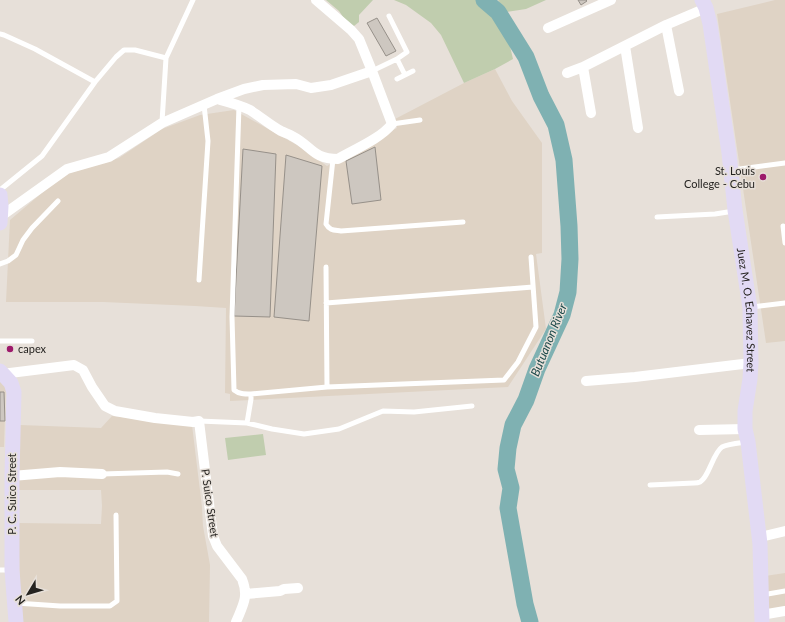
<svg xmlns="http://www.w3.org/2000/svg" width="785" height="622" font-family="Lato,sans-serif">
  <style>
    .built { fill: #dfd3c5 }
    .green { fill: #c0cdae }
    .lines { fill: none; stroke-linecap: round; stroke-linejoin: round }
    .river { stroke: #7fb1b2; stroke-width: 17 }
    .building { fill: #cdc7c0; stroke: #969089 }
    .lane { stroke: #fff; stroke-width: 5 }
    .street { stroke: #fff; stroke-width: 10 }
    .secondary { stroke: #e2daf4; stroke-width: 15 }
    .poi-dot { fill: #9d1a6b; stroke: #e7e0d9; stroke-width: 1.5 }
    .labels { text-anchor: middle; stroke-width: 3; stroke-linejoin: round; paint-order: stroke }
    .poi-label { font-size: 11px; fill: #252320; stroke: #e7e0d9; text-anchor: end }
    .street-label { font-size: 11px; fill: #252320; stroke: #e7e0d9 }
    .water-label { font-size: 12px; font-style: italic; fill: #194748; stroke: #e7e0d9 }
  </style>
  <rect width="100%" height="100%" fill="#e7e0d9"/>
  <!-- built -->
  <path class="built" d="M775,0H785V341L766,343L717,14Z
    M495,69L512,101L542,143V253L536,254L546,329L508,387L230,401V394L225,393L226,308L195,306L103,302H6L10,220L63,175L119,158L162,129L200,115L234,110L297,145L327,166L397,128L395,119L464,83Z
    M0,381L6,383L4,447H0Z
    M112,416L192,425L202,507L203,526L210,565L209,622H21L18,523L101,524L102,506L101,490H18L20,425L101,428Z
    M785,573V609L767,612L765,576Z"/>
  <!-- green -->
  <path class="green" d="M326,0H373L359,15V22L354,26L348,24L339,11Z
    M394,0H479L493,14L509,42L513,59L495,69L464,83L441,35L431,23L406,5Z
    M498,0H546L526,9L506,12Z
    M263,434L266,455L228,460L225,438Z"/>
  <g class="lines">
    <!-- river -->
    <path class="river" d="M484,0L498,12L526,57L541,96L556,125L564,160L569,226L570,259L568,292L562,315L537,369L526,400L513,425L508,448L506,469L511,488L508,508L525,604L530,622"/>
  </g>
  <!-- building -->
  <path class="building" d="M578,0H586L587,1L581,5Z
    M377,18L396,51L386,56L367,23Z
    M375,147L381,200L352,204L346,161Z
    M243,149L276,154L270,317L234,316Z
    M286,155L322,166L309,321L274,317Z
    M0,392H4L5,421H0Z"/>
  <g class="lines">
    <!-- lane -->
    <path class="lane" d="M0,34L4,35L35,49L95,82
      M397,59L405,75
      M372,71L397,59L407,52L389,16
      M397,79L413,71
      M239,106L232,317L234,390C239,394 244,394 251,394L327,387L504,380L518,362L536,327L531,257
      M162,122L166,58L193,0
      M392,124L420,120
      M333,159L326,224C330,231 334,230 341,231L463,222
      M732,170L785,163
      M0,190L42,156L95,82L116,57L124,50H135L166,58
      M657,217L715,214L734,211
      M783,226L785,243
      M0,264L8,261L16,255L23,240L32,228L58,201
      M326,267L327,387
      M199,280L208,141L204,105
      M326,303L533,287
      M752,307L785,303
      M0,341H32
      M199,421L247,423L272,429L304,434L339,429L383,411L414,412L472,406
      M247,423L251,399V394
      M102,474L167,472L178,474
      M650,485L694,483C696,483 698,483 700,482C709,477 713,453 722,447C728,444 740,443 747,442
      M0,570H11
      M762,595L785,591
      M16,603L60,606H110L117,601L116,515"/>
    <!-- street -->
    <path class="street" d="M666,25L679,91
      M548,28L611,0
      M625,46L638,128
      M583,67L591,113
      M567,73L583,67L666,25L706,8
      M217,99C228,102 240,105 250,110C261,117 270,125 281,131C285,133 289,134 292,136C312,146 312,159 338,159C355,149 380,139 392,124L372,71L359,39L351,30L316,0
      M0,217L67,169L109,157L162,123L217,99L244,89L263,85L296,84L311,88L331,85L372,71
      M2,374L74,365L83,370L92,387L105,406L115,411L155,418L193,422L199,421L213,536L217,546L242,579C249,597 243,605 236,622
      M586,381L635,377L751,363
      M699,430L745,429
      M12,476L60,472L102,474
      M760,537L785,531
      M246,594L280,591L284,589L298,588
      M761,615L785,611"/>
    <!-- secondary -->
    <g class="secondary">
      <path id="s1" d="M702,0L706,8L710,24L729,153L735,210L750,308L751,363L750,379L745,411V429L748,442L760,544L762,622"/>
      <path d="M0,195L1,206L0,223"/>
      <path d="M0,371L11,383L14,392L12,476V570L16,622"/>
    </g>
  </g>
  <!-- markers -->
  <g class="poi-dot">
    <circle cx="763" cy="177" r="4"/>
    <circle cx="10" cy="349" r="4"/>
  </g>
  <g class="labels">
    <!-- poi labels -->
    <g class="poi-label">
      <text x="755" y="175">St. Louis<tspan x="755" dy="13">College - Cebu</tspan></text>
      <text x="18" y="353" text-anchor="start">capex</text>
    </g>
    <!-- street labels -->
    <g class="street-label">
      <text dy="4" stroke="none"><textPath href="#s1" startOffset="314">Juez M. O. Echavez Street</textPath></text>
      <text transform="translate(12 494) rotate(-90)" y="4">P. C. Suico Street</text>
      <text transform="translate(210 503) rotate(82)" y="4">P. Suico Street</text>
    </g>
    <!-- water labels -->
    <g class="water-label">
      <text transform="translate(549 340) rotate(-68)" y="4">Butuanon River</text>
    </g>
  </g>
  <!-- north arrow -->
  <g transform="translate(28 594) rotate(232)" stroke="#e7e0d9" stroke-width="3" paint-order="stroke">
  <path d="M0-3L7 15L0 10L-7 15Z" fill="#252320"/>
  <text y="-6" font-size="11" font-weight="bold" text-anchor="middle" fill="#252320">N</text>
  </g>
</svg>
